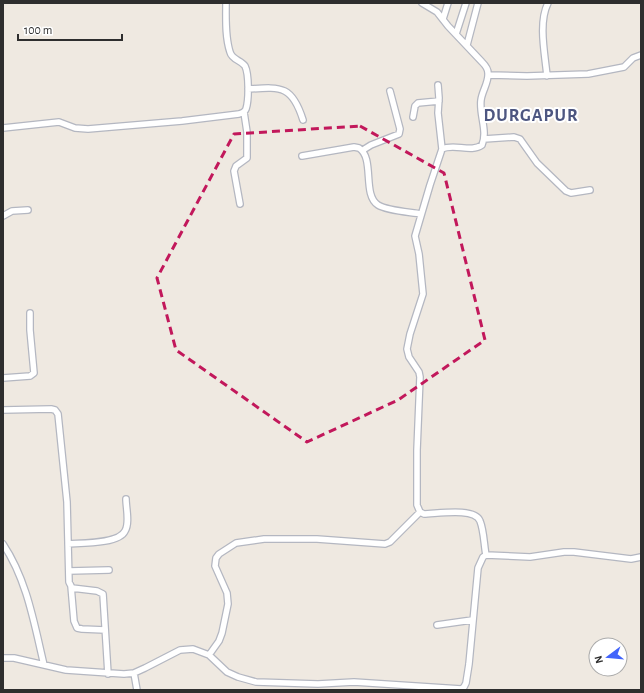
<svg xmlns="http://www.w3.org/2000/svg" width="644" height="693" font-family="'Alegreya Sans',sans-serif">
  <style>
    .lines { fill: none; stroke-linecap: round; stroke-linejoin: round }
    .minor-casing { stroke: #b4b7c1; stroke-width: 8 }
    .minor { stroke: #fff; stroke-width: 5.5 }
    .marked { fill: none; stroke: #c2185b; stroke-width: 3; stroke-dasharray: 8 5; stroke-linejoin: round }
    .labels { text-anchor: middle; stroke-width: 4; stroke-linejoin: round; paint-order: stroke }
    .district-label { font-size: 18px; font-weight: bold; letter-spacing: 1px; fill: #4d5680; stroke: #fff }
  </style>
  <rect width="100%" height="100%" fill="#efe9e1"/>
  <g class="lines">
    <defs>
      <path id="minor" d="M422,3L437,12L448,26L482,62C485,65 488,68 488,73C489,82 482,91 481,100C479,115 488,131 482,145C471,153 454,143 442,149L430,185L415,236L419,254L423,294L410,334L407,349L409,357L419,372L420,377L417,450V505L420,512L424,514C436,514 475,507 480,521C484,531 484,545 486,555
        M443,19L448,3
        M456,34L466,3
        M467,45L478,3
        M488,75L527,76L588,74L624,67L633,58L641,55
        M547,76C545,54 538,23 548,3
        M438,85L439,98L438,113L442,149
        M248,89C281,87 292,85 303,120
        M413,117L415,106L418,103L439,101
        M3,128L59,122L75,128L88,129L182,121L239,114C242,113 245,112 246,109C249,100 249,74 245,66C241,60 232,60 230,52C225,37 226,19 226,3
        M484,139L514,137L520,139L537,163L566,191L571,193L590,190
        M363,150L371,145L399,134L400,129L390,91
        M302,156L354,147L359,148C375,158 362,195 378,205C388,211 410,212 421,214
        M240,204L234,171L236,166L247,158V132L244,112
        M3,216L12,211L28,210
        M3,378L30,376L34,373L30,330V313
        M3,410L51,409L55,410L58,414L67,502L69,582L72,588L97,591L103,594L108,674
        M3,544C27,580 34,623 44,665
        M68,544C81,543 119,544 125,531C130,523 126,508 126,499
        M69,571L109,570
        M71,586L74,621L77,628L82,629L105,630
        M437,625L472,620
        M209,655L219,641L222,633L228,604L227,593L215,566L216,558L219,554L236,543L264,539H317L385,544L390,542L420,512
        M3,658H14L66,670L124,674L134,673L145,668L180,650L193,649L209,655L227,672L238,677L256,682L318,684L354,682L461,689L464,687L466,683L469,664L478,568L483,557L486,555L530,557L564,552H574L631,559L641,557
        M134,673L137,690"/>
    </defs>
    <!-- minor casing -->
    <use href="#minor" class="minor-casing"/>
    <!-- minor -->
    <use href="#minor" class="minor"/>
  </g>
  <!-- marked area -->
  <path class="marked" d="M360,126L444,173L485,340L398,400L307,442L176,350L157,278L234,134Z"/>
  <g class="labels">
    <!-- district labels -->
    <g class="district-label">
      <text x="531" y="121">DURGAPUR</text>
    </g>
  </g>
  <!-- border -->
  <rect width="644" height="693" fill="none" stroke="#2e2e2e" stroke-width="8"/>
  <!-- north arrow -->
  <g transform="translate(608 657) rotate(254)"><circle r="19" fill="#ffffff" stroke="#ababab"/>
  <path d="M0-3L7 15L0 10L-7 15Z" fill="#4264fb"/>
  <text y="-6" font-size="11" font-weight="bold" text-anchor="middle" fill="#2e2e2e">N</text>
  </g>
  <!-- scale -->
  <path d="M18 34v6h104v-6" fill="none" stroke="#2e2e2e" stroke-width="2"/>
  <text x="24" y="34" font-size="12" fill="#2e2e2e" stroke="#ffffff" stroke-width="3" paint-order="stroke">100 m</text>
</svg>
